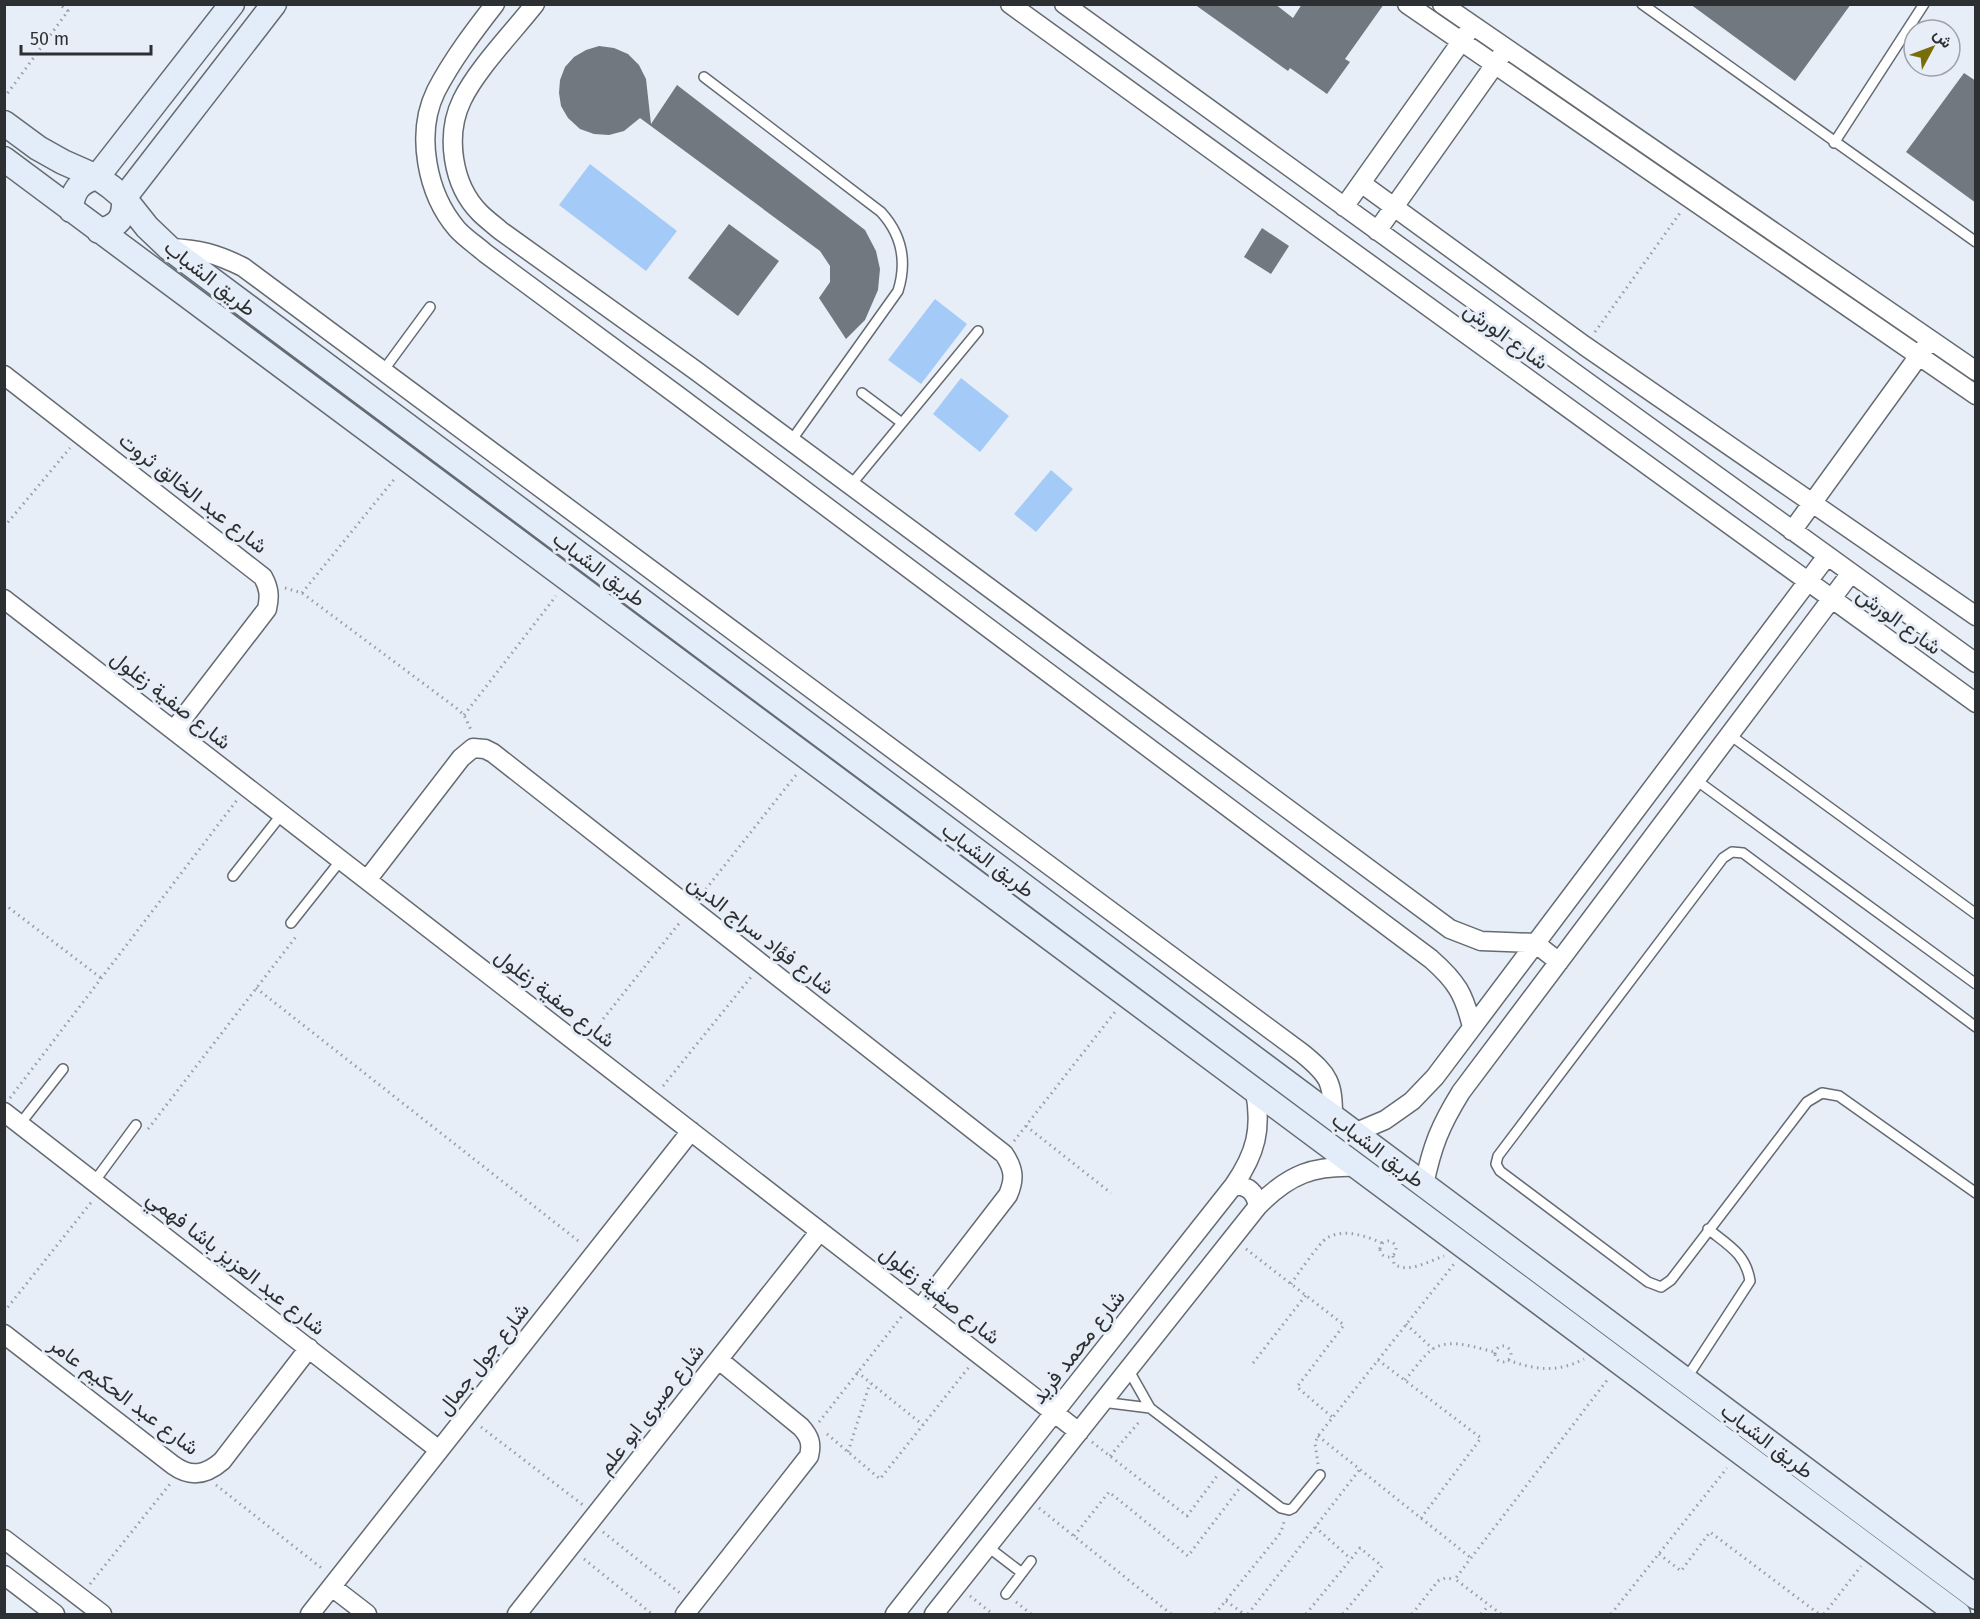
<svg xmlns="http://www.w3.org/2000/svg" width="1980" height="1619" font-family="'Fira Sans',Vazirmatn,sans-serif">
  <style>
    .green { fill: #a4cbf8 }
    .building { fill: #71787f }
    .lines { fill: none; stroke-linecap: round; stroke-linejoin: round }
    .lane-casing { stroke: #656b72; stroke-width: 12 }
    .street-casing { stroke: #656b72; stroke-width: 21 }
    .secondary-casing { stroke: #656b72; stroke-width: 27 }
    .path { stroke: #989ea4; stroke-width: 3; stroke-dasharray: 1.5 4.5; stroke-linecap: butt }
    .lane { stroke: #fff; stroke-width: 9 }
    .street { stroke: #fff; stroke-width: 18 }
    .secondary { stroke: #e2edf9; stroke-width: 24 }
    .labels { text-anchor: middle; stroke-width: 6; stroke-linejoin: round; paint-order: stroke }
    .street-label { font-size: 21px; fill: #2d3033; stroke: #e7eef7 }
  </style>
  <rect width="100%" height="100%" fill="#e7eef7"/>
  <!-- green -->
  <path class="green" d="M590,164L677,231L646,271L559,205Z
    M935,299L967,324L921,384L888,360Z
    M961,378L1009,416L980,452L933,414Z
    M1051,470L1073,489L1036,532L1014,514Z"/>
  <!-- building -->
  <path class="building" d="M1194,4H1275L1293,18L1302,4H1384L1345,59L1350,62L1327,94L1290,68L1288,71Z
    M1690,4H1851L1795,81Z
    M599,46L614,48L628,54L639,65L646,79L651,124L677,85L865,230L876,251L880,269L878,290L865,320L846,339L819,298L830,282V266L820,251L640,118L624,131L609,135L594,134L580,129L568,118L561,106L559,93L560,80L565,67L574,57L586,50Z
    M1964,73L1976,81V203L1906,152Z
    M729,224L779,261L738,316L688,278Z
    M1262,228L1289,246L1271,274L1244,257Z"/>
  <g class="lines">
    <defs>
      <path id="lane" d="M1642,4L1976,242
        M704,77L881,212C902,235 907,262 898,291L791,441
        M1834,143L1924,4
        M383,371L430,307
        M862,393L902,423
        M850,486L978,331
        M1730,735L1976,914
        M1696,780L1976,984
        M233,876L282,814
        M291,923L341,860
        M1976,1027L1743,853L1732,852L1723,858L1498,1156L1496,1164L1500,1171L1648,1282L1661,1287L1671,1280L1807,1102L1822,1093L1839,1096L1976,1193
        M20,1124L63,1069
        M94,1182L136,1125
        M1128,1369L1150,1408L1281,1508L1289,1510L1293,1508L1320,1475
        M1686,1379L1750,1281C1746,1254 1728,1245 1708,1229
        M1102,1402L1150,1408
        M988,1547L1022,1573
        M1006,1594L1031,1561"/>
      <path id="street" d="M495,4C474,31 452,60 436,91C415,134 427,194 457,229C465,238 476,245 485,253L677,395L1431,959C1457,982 1464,994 1472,1027
        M535,4C513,32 477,69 462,100C445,135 452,185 480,213C486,219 494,225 501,231L695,370L1450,929L1481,941L1535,943L1559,962
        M1010,4L1976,703
        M1064,4L1976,663
        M1407,4L1976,395
        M1442,4L1976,371
        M1361,183L1585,346L1976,616
        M1344,207L1468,32
        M1377,231L1501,56
        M169,248C199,249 217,254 243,267L1302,1053C1329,1075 1333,1082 1333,1117
        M4,375L263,577C269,588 270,596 267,609L174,730
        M1792,531L1926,346
        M4,599L1079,1432
        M367,880L461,758L473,748L485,749L493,753L1004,1154C1014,1169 1015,1179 1008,1195L920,1309
        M4,1112L439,1450
        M1354,1133L1385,1120L1412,1101L1435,1077L1827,556
        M1234,1185C1249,1186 1255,1192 1258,1206
        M1424,1185C1432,1146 1440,1126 1461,1092L1851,573
        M4,1334L173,1465C191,1478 206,1475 222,1461L309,1348
        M4,1539L102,1614
        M4,1575L55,1614
        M332,1587L367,1614
        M310,1614L691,1131
        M517,1614L820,1231
        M685,1614L809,1456C812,1444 810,1437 801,1427L719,1360
        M895,1614L1234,1185C1256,1153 1262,1129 1255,1091
        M934,1614L1258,1206C1289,1174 1314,1165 1358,1167"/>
      <path id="secondary" d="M4,123L38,148L63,162L97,177L111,187L124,198L147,227L169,248L1976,1597
        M4,159L1958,1614
        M71,210C72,191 79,182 97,177L232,4
        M99,231C119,226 125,218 124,198L274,4"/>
    </defs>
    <!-- lane casing -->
    <use href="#lane" class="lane-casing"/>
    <!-- street casing -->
    <use href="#street" class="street-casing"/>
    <!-- secondary casing -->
    <use href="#secondary" class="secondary-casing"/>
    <!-- path -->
    <path class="path" d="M4,98L68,11L59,4
      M1595,332L1680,213
      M4,527L70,448
      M285,588L302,593L455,707L464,715L472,732
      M302,593L396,477
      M464,715L556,596
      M702,894L796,775
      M4,904L101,978
      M256,988L581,1243
      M592,1033L681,921
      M663,1086L751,977
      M10,1098L237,800
      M1026,1126L1111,1193
      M148,1129L298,934
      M1014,1141L1115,1012
      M1380 1249a8 8 0 1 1 16 0a8 8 0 1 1-16 0Z
      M1246,1249L1344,1325L1297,1387L1332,1417
      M1393,1256L1394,1264C1408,1274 1429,1261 1444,1256
      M1291,1284C1297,1275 1320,1242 1327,1238C1344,1228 1366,1236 1382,1243
      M4,1312L93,1200
      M1406,1324L1433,1349
      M1495 1354a8 8 0 1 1 16 0a8 8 0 1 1-16 0Z
      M1378,1360L1481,1438L1421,1518
      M1508,1360C1535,1370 1557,1373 1584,1359
      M1253,1363L1306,1295
      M857,1372L923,1425
      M1405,1380C1413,1371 1421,1359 1430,1351C1448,1336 1475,1348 1495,1352
      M819,1422L902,1316
      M481,1427L583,1505
      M827,1434L880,1479L969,1367
      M1318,1436L1471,1558
      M1092,1442L1187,1516L1217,1476
      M848,1452L870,1383
      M1110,1456L1140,1421
      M1318,1464L1315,1443L1318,1436L1454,1264
      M216,1485L324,1570
      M1039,1508L1171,1614
      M1315,1527L1351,1559
      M603,1532L680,1593
      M1074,1536L1109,1492L1188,1556L1239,1489
      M1659,1554L1681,1571L1710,1532L1819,1614
      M584,1559L652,1614
      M90,1584L170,1484
      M970,1596L990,1612L987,1614
      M1226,1601L1244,1614
      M1016,1602L1031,1614
      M1215,1614L1274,1541L1281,1532L1284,1522
      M1248,1614L1360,1469
      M1306,1614L1360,1548L1382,1566L1343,1614
      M1412,1614L1438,1581L1445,1578L1455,1579
      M1481,1614L1489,1605
      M1501,1614L1455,1579L1608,1379
      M1611,1614L1727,1468
      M1824,1614L1861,1566"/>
    <!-- lane -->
    <use href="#lane" class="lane"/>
    <!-- street -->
    <use href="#street" class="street"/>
    <!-- secondary -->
    <use href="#secondary" class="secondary"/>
  </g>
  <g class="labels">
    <!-- street labels -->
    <g class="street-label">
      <text transform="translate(210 278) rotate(38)" y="7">طريق الشباب</text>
      <text transform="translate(1506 336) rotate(36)" y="7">شارع الورش</text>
      <text transform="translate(193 493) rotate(38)" y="7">شارع عبد الخالق ثروت</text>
      <text transform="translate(599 569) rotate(37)" y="7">طريق الشباب</text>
      <text transform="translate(1899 621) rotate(36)" y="7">شارع الورش</text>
      <text transform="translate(171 700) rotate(38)" y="7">شارع صفية زغلول</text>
      <text transform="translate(988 860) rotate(37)" y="7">طريق الشباب</text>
      <text transform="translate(761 935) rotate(38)" y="7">شارع فؤاد سراج الدين</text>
      <text transform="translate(555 998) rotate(38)" y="7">شارع صفية زغلول</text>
      <text transform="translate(1378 1150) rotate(37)" y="7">طريق الشباب</text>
      <text transform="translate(236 1263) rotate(38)" y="7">شارع عبد العزيز باشا فهمي</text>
      <text transform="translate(940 1295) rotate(38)" y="7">شارع صفية زغلول</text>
      <text transform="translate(1078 1347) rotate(-52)" y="7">شارع محمد فريد</text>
      <text transform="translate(483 1359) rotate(-52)" y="7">شارع جول جمال</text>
      <text transform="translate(124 1396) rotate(37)" y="7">شارع عبد الحكيم عامر</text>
      <text transform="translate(651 1409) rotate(-52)" y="7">شارع صبرى ابو علم</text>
      <text transform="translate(1767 1441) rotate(37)" y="7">طريق الشباب</text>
    </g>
  </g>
  <!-- border -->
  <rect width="1980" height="1619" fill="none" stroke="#2d3033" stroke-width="12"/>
  <!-- north arrow -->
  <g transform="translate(1932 48) rotate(49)"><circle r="28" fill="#e7eef7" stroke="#9da2a9" stroke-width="1.5"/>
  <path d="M0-4.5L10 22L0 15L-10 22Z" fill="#786d08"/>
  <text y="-9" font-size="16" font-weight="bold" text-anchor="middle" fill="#2d3033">ش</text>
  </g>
  <!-- scale -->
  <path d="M21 45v9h130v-9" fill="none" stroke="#2d3033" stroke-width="3"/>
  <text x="30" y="45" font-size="18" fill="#2d3033" stroke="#e7eef7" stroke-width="4.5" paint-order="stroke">50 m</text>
</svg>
